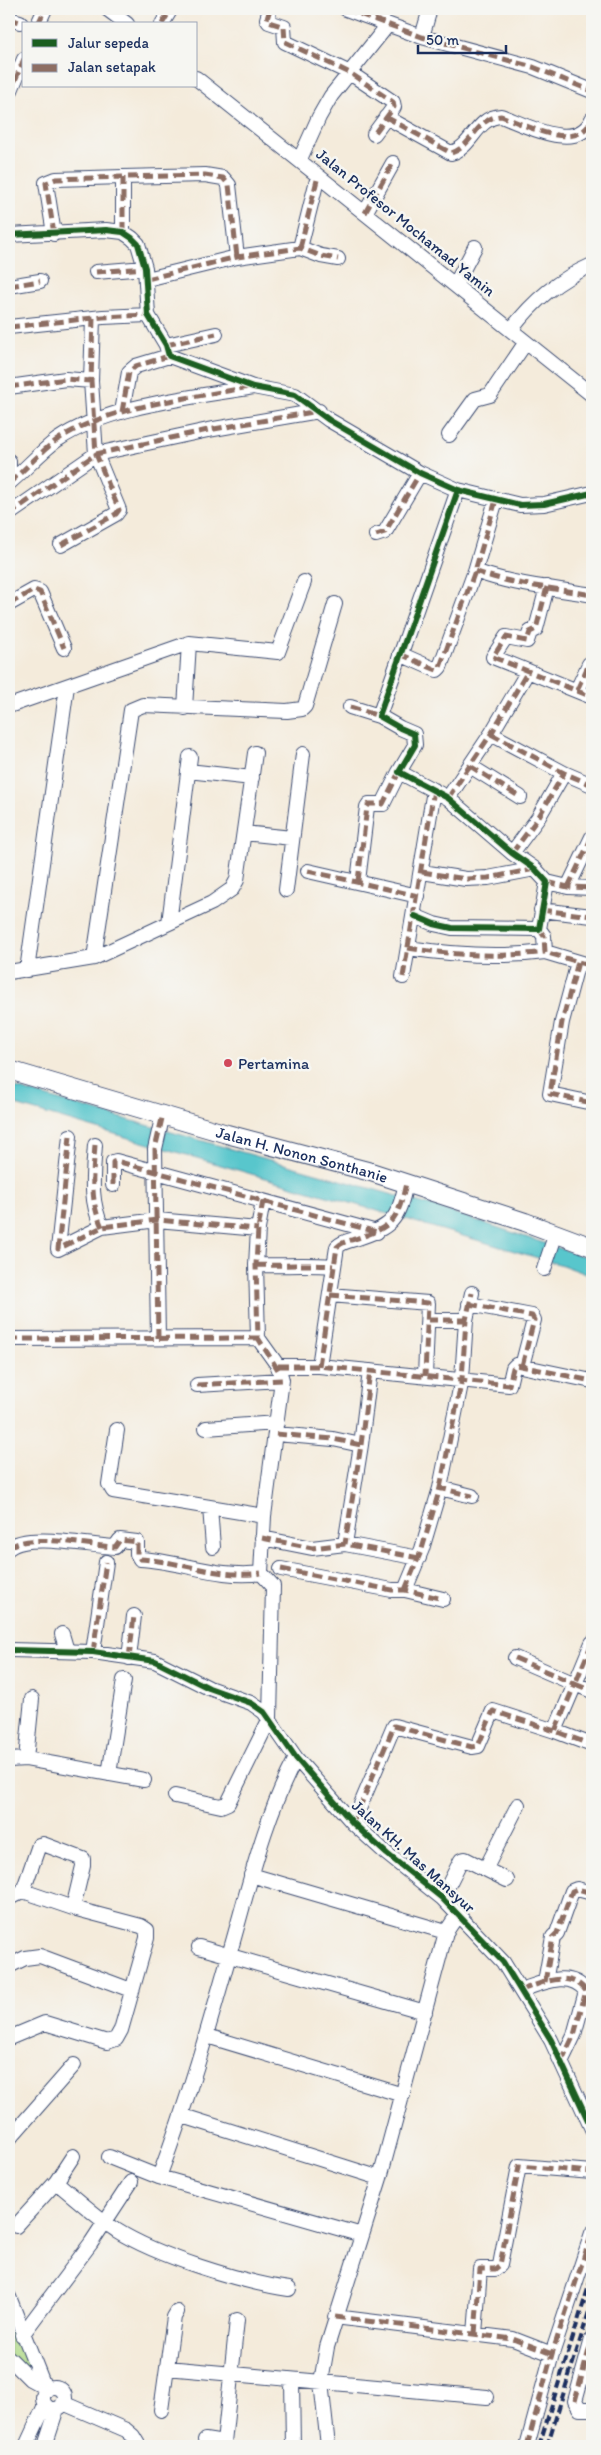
<svg xmlns="http://www.w3.org/2000/svg" width="601" height="2455" font-family="Itim,sans-serif">
  <style>
    .green { fill: #add884; stroke: #648471 }
    .water { fill: #58c6cc; stroke: #3a7a95 }
    .lines { fill: none; stroke-linecap: round; stroke-linejoin: round }
    .minor-casing { stroke: #3c4b71; stroke-width: 16 }
    .tertiary-casing { stroke: #3c4b71; stroke-width: 20 }
    .minor { stroke: #fff; stroke-width: 14 }
    .tertiary { stroke: #fff; stroke-width: 18 }
    .rail { stroke: #1b2f5e; stroke-width: 4; stroke-dasharray: 8 4; stroke-linecap: butt }
    .quiet { stroke: #8d6e63; stroke-width: 5; stroke-dasharray: 10 5; stroke-linecap: butt }
    .cycleway-casing { stroke: #f6f6f2; stroke-width: 9 }
    .cycleway { stroke: #1b5e20; stroke-width: 6 }
    .poi-dot { fill: #d1495b; stroke: #f6f6f2; stroke-width: 2 }
    .labels { text-anchor: middle; stroke-width: 5; stroke-linejoin: round; paint-order: stroke }
    .street-label { font-size: 16px; fill: #1b2f5e; stroke: #f6f6f2 }
    .poi-label { font-size: 16px; fill: #1b2f5e; stroke: #f6f6f2; text-anchor: start }
  </style>
  <rect width="100%" height="100%" fill="#f6f6f2"/>
  <filter id="ink" filterUnits="userSpaceOnUse"><feTurbulence type="fractalNoise" baseFrequency=".02" numOctaves="2"/><feDisplacementMap in="SourceGraphic" scale="10" xChannelSelector="R" yChannelSelector="G"/><feConvolveMatrix kernelMatrix="1 2 1 2 8 2 1 2 1" color-interpolation-filters="sRGB"/></filter>
  <filter id="wash" filterUnits="userSpaceOnUse"><feTurbulence type="fractalNoise" baseFrequency=".0096" numOctaves="4" result="noise"/><feDisplacementMap in="SourceGraphic" scale="20" xChannelSelector="R" yChannelSelector="G"/><feGaussianBlur stdDeviation="1.12" result="paint"/><feColorMatrix in="noise" values="0 0 0 0 0 0 0 0 0 0 0 0 0 0 0 0 0 1.4 0 .05"/><feComposite in="paint" operator="in"/></filter>
  <g filter="url(#wash)">
    <rect width="100%" height="100%" fill="#f4ebdb"/>
    <!-- green -->
    <path class="green" d="M9,2297L43,2386L9,2358Z"/>
    <!-- water -->
    <path class="water" d="M9,1086L436,1207L592,1259V1276L562,1265L9,1103Z"/>
  </g>
  <g filter="url(#ink)">
    <g class="lines">
      <defs>
        <path id="minor" d="M107,9L127,24
          M270,9L267,19L269,22L284,27L285,42L350,73L393,102L394,107L374,134
          M346,9L422,37L533,67L592,91
          M9,19L20,22
          M38,24L45,9
          M162,24L171,9
          M422,37L430,9
          M196,78L592,395
          M9,95L24,59
          M386,117L451,153C472,148 476,117 501,116C526,125 578,154 592,119
          M300,159L319,117L331,96L387,26
          M365,213L393,163
          M123,232V177L205,175L223,178L229,185L237,257
          M54,234L46,183L56,179L123,177
          M9,235L106,230L123,232L132,238L138,244L145,268L148,315L166,345L169,356L253,387L295,395L329,420L420,473L458,490L520,505L544,504L592,493
          M300,248L318,176
          M96,272L145,268
          M147,279L237,257L300,248L321,256L338,259
          M455,285L475,247
          M9,286L40,281
          M9,327L103,317L148,315
          M511,330C534,300 558,280 592,265
          M166,345L216,334
          M9,387L66,379L91,381
          M122,412L129,372L136,366L169,356
          M449,435L475,399L490,395L526,342
          M9,461V472
          M9,483C25,470 40,452 57,440C111,404 191,398 253,387
          M9,514L96,454L208,430L319,411
          M376,535L385,532L420,473
          M61,545L116,514L119,510L96,454L91,381L93,318
          M475,571C512,585 553,588 592,595
          M547,587L536,629L530,632L527,641L506,637L493,657L592,697
          M9,604L34,590L40,592L64,648
          M400,654L434,669L437,670L440,667L475,571L496,500
          M577,690L589,664L592,663
          M9,706L189,643L278,652L304,582
          M350,707L379,716
          M185,708L189,643
          M491,734L564,773L592,785
          M470,766L520,797
          M188,771L252,778
          M448,798L491,734L528,671
          M244,833L292,838
          M512,853L538,818L564,773
          M308,871L418,896
          M422,872L466,879L488,878L535,869
          M358,881L367,807L369,804H383L399,772
          M547,882L568,887L592,888
          M568,887L592,837
          M286,890L303,754
          M541,910L592,916
          M415,916L434,924L452,928L539,929L547,882L535,869L512,853L448,798L399,772L415,745L414,734L400,728L379,716L458,490
          M169,923L190,757
          M539,929L544,936L545,952L592,966
          M408,948C454,955 499,958 545,952
          M94,958L131,710L143,705L287,711L302,709L305,706L335,604
          M578,962L562,1022L550,1094L592,1103
          M27,970L67,686
          M9,972L94,958L212,903L232,889L237,880L255,753
          M403,977L434,790
          M70,1136L58,1249L102,1227L157,1220L258,1229
          M95,1145C93,1175 89,1199 102,1227
          M113,1185V1162L116,1161L377,1232
          M256,1265C282,1266 307,1264 333,1266
          M544,1269L556,1233
          M330,1295L428,1303L425,1376
          M469,1304L532,1316L534,1320L522,1366
          M428,1320H466
          M158,1338L155,1149L163,1114
          M9,1339L258,1338
          M278,1366H319L509,1385L513,1368L516,1365L592,1381
          M319,1366L337,1247C342,1242 348,1241 355,1239C392,1227 398,1221 406,1183
          M197,1385L282,1380
          M206,1428L277,1423
          M117,1430L109,1484L113,1491L264,1516
          M276,1434L333,1439L361,1445L345,1544
          M361,1445L370,1371
          M440,1488L462,1379L466,1320L472,1293
          M210,1507L213,1547
          M262,1538L312,1548L345,1544L419,1558
          M9,1548C27,1532 90,1546 115,1547L120,1540L137,1542V1554L140,1559C181,1561 219,1579 261,1573
          M281,1569L392,1590H405L443,1599
          M405,1590L422,1549L440,1488L472,1496
          M62,1634L67,1651
          M592,1643L575,1684L592,1691
          M9,1650L93,1652L155,1661L209,1688L251,1703L264,1712L296,1758L353,1823L387,1854L442,1898L503,1962L551,2040L592,2129
          M93,1652L106,1562
          M129,1658L134,1616
          M515,1658L575,1684L555,1731L592,1745
          M26,1759L32,1699
          M9,1760L26,1759L144,1780
          M109,1774L124,1680
          M175,1796L221,1806L228,1803L270,1718L273,1586L261,1573L264,1516L282,1380L278,1366L258,1338L256,1265L258,1229L263,1201
          M353,1823L394,1726L472,1747L478,1746L493,1711L555,1731
          M486,1868L518,1805
          M251,1875L446,1932
          M9,1898L23,1891L39,1845L43,1844L83,1859V1866L73,1908
          M442,1898L461,1860L465,1859L507,1880
          M199,1947L425,2012
          M9,1966L25,1958L40,1956L131,1990
          M545,1982L553,1937L557,1933L572,1891L577,1889L592,1893
          M521,1990C542,1983 570,1969 586,1991L574,2035L561,2062
          M207,2036L403,2095
          M9,2038L45,2023L107,2042L116,2039L121,2030L147,1938V1930L141,1926L73,1908L23,1891
          M183,2116L380,2178
          M9,2139L74,2065
          M109,2157L159,2177L362,2235
          M159,2177C188,2101 210,2023 232,1945C250,1882 265,1816 296,1758
          M56,2182C76,2198 95,2216 116,2230C157,2256 241,2282 289,2289
          M16,2226L56,2182L73,2156
          M9,2297L46,2391
          M335,2317L513,2339L552,2354
          M475,2334L480,2269H495L500,2265L519,2166L592,2172
          M22,2335L91,2243L131,2182
          M592,2339L575,2401L580,2409H592
          M9,2358L30,2379L43,2386
          M167,2368L487,2397
          M292,2380L293,2446
          M43 2398a11 11 0 1 1 22 0a11 11 0 1 1-22 0Z
          M63,2403L126,2430L133,2436L139,2446
          M161,2410L174,2317L177,2312
          M205,2440L224,2443L237,2320
          M26,2446L45,2405
          M45,2446L57,2409
          M328,2446L321,2382L327,2347L380,2178L446,1932L458,1914
          M527,2446L552,2354L592,2233"/>
        <g id="tertiary">
          <path id="s1" d="M9,1070L227,1134L371,1172L525,1222L592,1247"/>
        </g>
      </defs>
      <!-- minor casing -->
      <use href="#minor" class="minor-casing"/>
      <!-- tertiary casing -->
      <use href="#tertiary" class="tertiary-casing"/>
      <!-- minor -->
      <use href="#minor" class="minor"/>
      <!-- tertiary -->
      <use href="#tertiary" class="tertiary"/>
      <!-- rail -->
      <path class="rail" d="M539,2446L592,2276
        M547,2446L592,2302"/>
      <!-- quiet -->
      <path class="quiet" d="M270,9L267,19L269,22L284,27L285,42L350,73L393,102L394,107L374,134
        M346,9L422,37L533,67L592,91
        M9,19L20,22
        M38,24L45,9
        M162,24L171,9
        M9,95L24,59
        M386,117L451,153C472,148 476,117 501,116C526,125 578,154 592,119
        M365,213L393,163
        M123,232V177L205,175L223,178L229,185L237,257
        M54,234L46,183L56,179L123,177
        M300,248L318,176
        M96,272L145,268
        M147,279L237,257L300,248L321,256L338,259
        M9,286L40,281
        M9,327L103,317L148,315
        M166,345L216,334
        M9,387L66,379L91,381
        M122,412L129,372L136,366L169,356
        M9,461V472
        M9,483C25,470 40,452 57,440C110,405 188,399 249,387
        M9,514L96,454L208,430L319,411
        M376,535L385,532L420,473
        M61,545L116,514L119,510L96,454L91,381L93,318
        M475,571C512,585 553,588 592,595
        M547,587L536,629L530,632L527,641L506,637L493,657L592,697
        M9,604L34,590L40,592L64,648
        M400,654L434,669L437,670L440,667L475,571L496,500
        M577,690L589,664L592,663
        M350,707L379,716
        M491,734L564,773L592,785
        M470,766L520,797
        M448,798L491,734L528,671
        M512,853L538,818L564,773
        M308,871L418,896
        M422,872L466,879L488,878L535,869
        M358,881L367,807L369,804H383L399,772
        M547,882L568,887L592,888
        M568,887L592,837
        M541,910L592,916
        M539,929L544,936L545,952L592,966
        M408,948C454,955 499,958 545,952
        M578,962L562,1022L550,1094L592,1103
        M403,977L434,790
        M70,1136L58,1249L102,1227L157,1220L258,1229
        M95,1145C93,1175 89,1199 102,1227
        M113,1185V1162L116,1161L377,1232
        M263,1201L258,1229L256,1265L258,1338L280,1373
        M256,1265C282,1266 307,1264 333,1266
        M330,1295L428,1303L425,1376
        M469,1304L532,1316L534,1320L522,1366
        M428,1320H466
        M158,1338L155,1149L163,1114
        M9,1339L258,1338
        M278,1366H319L509,1385L513,1368L516,1365L592,1381
        M319,1366L337,1247C342,1242 348,1241 355,1239C392,1227 398,1221 406,1183
        M197,1385L282,1380
        M276,1434L333,1439L361,1445L345,1544
        M361,1445L370,1371
        M440,1488L462,1379L466,1320L472,1293
        M262,1538L312,1548L345,1544L419,1558
        M9,1548C27,1532 90,1546 115,1547L120,1540L137,1542V1554L140,1559C181,1561 219,1579 261,1573
        M281,1569L392,1590H405L443,1599
        M405,1590L422,1549L440,1488L472,1496
        M592,1643L575,1684L592,1691
        M93,1652L106,1562
        M129,1658L134,1616
        M515,1658L575,1684L555,1731L592,1745
        M353,1823L394,1726L472,1747L478,1746L493,1711L555,1731
        M545,1982L553,1937L557,1933L572,1891L577,1889L592,1893
        M521,1990C542,1983 570,1969 586,1991L574,2035L561,2062
        M335,2317L513,2339L552,2354
        M475,2334L480,2269H495L500,2265L519,2166L592,2172
        M575,2401L592,2339
        M527,2446L552,2354L592,2233"/>
      <defs>
        <path id="cycleway" d="M9,235L106,230L123,232L132,238L138,244L145,268L148,315L166,345L169,356L253,387L295,395L329,420L420,473L458,490L520,505L544,504L592,493
          M415,916L434,924L452,928L539,929L547,882L535,869L512,853L448,798L399,772L415,745L414,734L400,728L379,716L458,490
          M9,1650L93,1652L155,1661L209,1688L251,1703L264,1712L296,1758L353,1823L387,1854L442,1898L503,1962L551,2040L592,2129"/>
      </defs>
      <!-- cycleway casing -->
      <use href="#cycleway" class="cycleway-casing"/>
      <!-- cycleway -->
      <use href="#cycleway" class="cycleway"/>
    </g>
  </g>
  <!-- markers -->
  <circle class="poi-dot" cx="228" cy="1063" r="5"/>
  <g class="labels">
    <!-- street labels -->
    <g class="street-label">
      <text transform="translate(406 222) rotate(39)" y="6">Jalan Profesor Mochamad Yamin</text>
      <text dy="6" stroke="none"><textPath href="#s1" startOffset="305">Jalan H. Nonon Sonthanie</textPath></text>
      <text transform="translate(414 1856) rotate(42)" y="6">Jalan KH. Mas Mansyur</text>
    </g>
    <!-- poi labels -->
    <g class="poi-label">
      <text x="238" y="1069">Pertamina</text>
    </g>
  </g>
  <!-- margin -->
  <rect width="601" height="2455" fill="none" stroke="#f6f6f2" stroke-width="30"/>
  <!-- legend -->
  <rect x="22" y="22" width="175" height="65" fill="#f6f6f2" stroke="#9ea6b7"/>
  <rect x="32" y="39" width="25" height="8" fill="#1b5e20" stroke="#9ea6b7"/>
  <text x="68" y="48" font-size="15" fill="#1b2f5e">Jalur sepeda</text>
  <rect x="32" y="64" width="25" height="8" fill="#8d6e63" stroke="#9ea6b7"/>
  <text x="68" y="72" font-size="15" fill="#1b2f5e">Jalan setapak</text>
  <!-- scale -->
  <path d="M418 45v8h88v-8" fill="none" stroke="#1b2f5e" stroke-width="2.5"/>
  <text x="426" y="45" font-size="15" fill="#1b2f5e" stroke="#f6f6f2" stroke-width="4" paint-order="stroke">50 m</text>
</svg>
